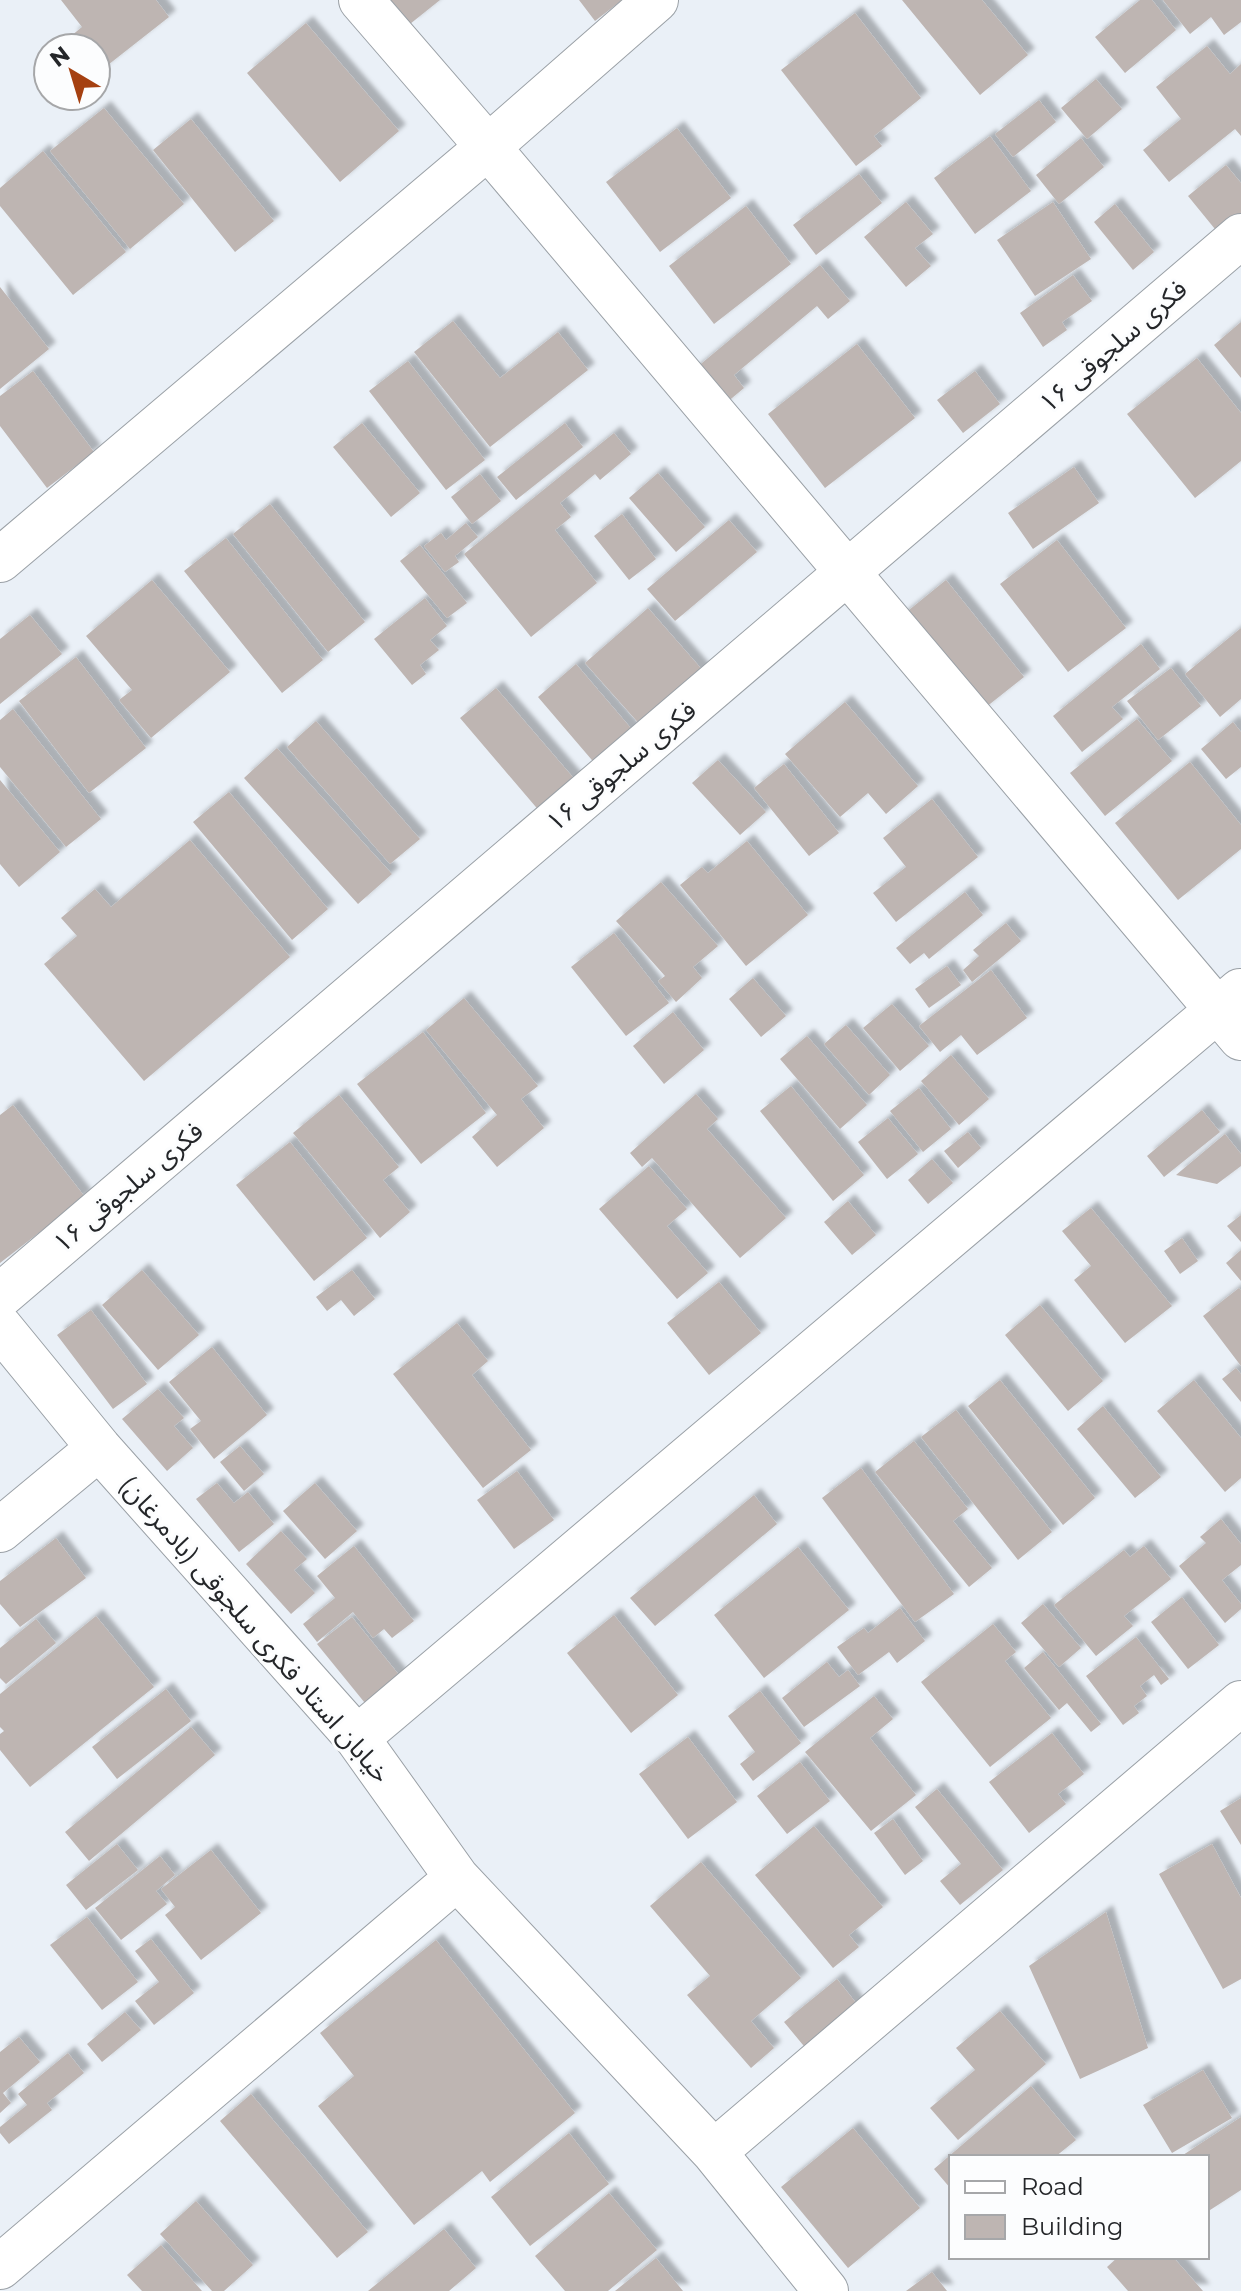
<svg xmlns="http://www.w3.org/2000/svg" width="1241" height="2291" font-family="Montserrat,'Noto Sans Arabic',sans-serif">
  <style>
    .building { fill: #beb5b2; filter: url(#shadow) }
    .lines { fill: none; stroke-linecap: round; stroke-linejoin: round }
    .minor-casing { stroke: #9aa0a6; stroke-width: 46 }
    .minor { stroke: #fff; stroke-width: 44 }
    .labels { text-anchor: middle; stroke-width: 6; stroke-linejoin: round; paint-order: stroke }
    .street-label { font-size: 26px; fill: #242629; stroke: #fcfdfe }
  </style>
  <defs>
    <filter id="shadow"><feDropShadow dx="7" dy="-7" stdDeviation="2" flood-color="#0004"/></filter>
  </defs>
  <rect width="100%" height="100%" fill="#eaf0f7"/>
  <!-- building -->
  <path class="building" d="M61,0H156L169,17L99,72L96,68V48H80L71,36L82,27Z
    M390,0H440L410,24Z
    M579,0H622L595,21Z
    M902,0H982L1028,55L980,95Z
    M1140,0H1152L1176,30L1125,73L1095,37Z
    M1163,0H1241V22L1224,35L1211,17L1190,34Z
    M855,13L921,98L874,136L882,146L856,166L781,70Z
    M306,23L399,131L340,182L247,73Z
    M1207,46L1230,74L1241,64V136L1235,129L1169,182L1143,150L1181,119L1156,87Z
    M1096,79L1122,109L1087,139L1061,108Z
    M1039,100L1056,122L1013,157L995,134Z
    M104,108L184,204L130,249L50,151Z
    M191,119L274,221L235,252L153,150Z
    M677,128L731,198L660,252L606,182Z
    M990,136L1031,191L975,234L934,178Z
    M1081,138L1104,167L1059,204L1036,175Z
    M43,151L126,252L73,295L0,206V188Z
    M1226,165L1241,183V217L1219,234L1188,196Z
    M859,174L882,203L816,255L793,225Z
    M906,202L933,234L915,248L931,266L906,287L864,237Z
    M1053,202L1091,259L1035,296L997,240Z
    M1115,204L1154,252L1133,270L1094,222Z
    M746,206L791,264L714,324L669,266Z
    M820,265L850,301L828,319L817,306L734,375L744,388L720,408L690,373Z
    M1073,275L1092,301L1062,322L1067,330L1043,347L1020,313Z
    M0,287L49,349L0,389Z
    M453,321L500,378L558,332L588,370L490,447L414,352Z
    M1241,322V378L1214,345Z
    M857,344L915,418L825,488L768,414Z
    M1197,358L1241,413V461L1195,498L1127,414Z
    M408,361L485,460L446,490L369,391Z
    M33,371L94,452L47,488L0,426V396Z
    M975,371L1000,404L963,433L937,400Z
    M362,423L420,493L391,517L333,447Z
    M565,423L583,447L516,500L497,477Z
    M614,433L631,454L600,480L595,474L560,503L571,517L555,530L597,583L531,637L464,554Z
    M1074,467L1099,503L1033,549L1008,513Z
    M658,473L705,527L676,552L629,498Z
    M480,474L501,501L472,524L451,497Z
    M270,504L365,622L328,652L233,534Z
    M622,514L656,559L629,580L594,536Z
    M729,520L757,552L675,621L647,589Z
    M466,523L478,537L455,556L459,562L445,572L424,546L441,533L446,540Z
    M226,538L323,660L282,693L184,571Z
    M1057,540L1126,628L1068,672L1000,584Z
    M420,545L467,603L447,618L400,561Z
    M152,580L230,672L151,738L119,700L132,690L86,636Z
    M946,580L1024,677L976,715L898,619Z
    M425,598L447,626L430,640L439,650L420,665L426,674L412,685L374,639Z
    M648,608L705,673L643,728L585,663Z
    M30,615L62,654L0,704V639Z
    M1241,628V699L1220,717L1185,674Z
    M1141,644L1160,669L1112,707L1123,719L1082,752L1053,716Z
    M76,657L146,748L89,793L19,701Z
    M576,664L635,733L597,766L538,697Z
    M1171,668L1201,706L1158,740L1127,701Z
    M496,688L577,782L541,813L460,718Z
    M845,702L918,786L886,814L868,793L840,817L785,754Z
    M13,709L101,819L66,847L0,767V720Z
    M1137,719L1172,761L1105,816L1070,773Z
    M316,721L420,839L390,864L287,747Z
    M1233,722L1241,732V767L1226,779L1201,749Z
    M277,748L392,874L358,904L244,778Z
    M718,760L766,812L740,835L692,783Z
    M1190,762L1241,825V849L1178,900L1115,823Z
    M784,764L839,833L809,856L754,788Z
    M0,780L60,852L19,887L0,864Z
    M229,792L328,909L292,940L193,822Z
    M932,799L978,857L896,922L873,893L906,867L883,838Z
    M190,840L290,957L144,1081L44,964L77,936L61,918L95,889L111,907Z
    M747,841L808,915L746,966L680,885L702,867L708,873Z
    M661,882L718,946L693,967L702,978L676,1002L658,981L665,976L616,921Z
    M965,892L983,915L929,959L924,953L910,964L896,948Z
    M1006,923L1021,941L972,982L963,970L979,956L973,950Z
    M614,933L669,1003L626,1036L571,967Z
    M947,966L961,985L929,1008L915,989Z
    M991,970L1027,1018L977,1055L961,1035L940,1052L919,1026Z
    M753,978L786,1016L761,1037L729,999Z
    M464,998L538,1086L521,1099L544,1128L497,1167L472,1137L497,1115L426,1030Z
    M892,1004L929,1046L900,1071L863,1028Z
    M673,1012L704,1050L664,1084L633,1046Z
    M846,1025L890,1075L869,1095L824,1044Z
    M423,1032L486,1113L421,1164L357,1084Z
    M807,1036L867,1105L840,1129L780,1059Z
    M951,1055L989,1099L959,1125L921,1081Z
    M791,1086L864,1175L833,1201L760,1111Z
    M919,1088L951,1129L923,1152L890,1111Z
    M696,1094L718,1119L707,1129L786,1218L740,1258L652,1158L642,1167L630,1153Z
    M339,1095L399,1167L383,1180L410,1212L380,1238L293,1133Z
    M13,1105L85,1197L0,1263V1115Z
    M1202,1110L1220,1132L1164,1177L1147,1156Z
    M888,1118L918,1154L887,1179L858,1142Z
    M968,1132L981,1148L958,1168L944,1151Z
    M1225,1134L1241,1154V1166L1217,1184L1176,1175Z
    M290,1142L367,1238L314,1281L236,1185Z
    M932,1159L953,1183L928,1204L908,1180Z
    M649,1166L687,1209L667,1226L708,1273L677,1299L599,1209Z
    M848,1201L876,1235L852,1255L824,1222Z
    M1091,1208L1172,1306L1125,1343L1074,1280L1091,1266L1062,1231Z
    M1241,1215V1242L1227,1226Z
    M1182,1238L1198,1261L1180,1274L1164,1251Z
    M1241,1250V1281L1226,1263Z
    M142,1270L199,1335L158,1370L102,1305Z
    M352,1270L375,1299L354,1316L341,1300L327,1311L316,1297Z
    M719,1282L761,1333L709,1375L667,1323Z
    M1239,1288L1241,1290V1366L1203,1316Z
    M1040,1305L1103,1381L1068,1411L1005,1335Z
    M91,1310L147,1384L113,1409L57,1335Z
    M457,1323L488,1361L472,1375L531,1450L483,1488L393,1374Z
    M212,1347L267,1415L214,1459L190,1429L201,1421L169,1382Z
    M1236,1368L1241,1374V1402L1222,1379Z
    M1000,1380L1095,1498L1063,1525L968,1406Z
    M1194,1380L1241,1438V1478L1225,1492L1157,1411Z
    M158,1389L184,1418L174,1426L193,1448L167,1471L122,1419Z
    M1103,1406L1161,1477L1135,1498L1077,1429Z
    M956,1410L1052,1532L1018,1560L921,1437Z
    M914,1441L968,1509L953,1521L992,1568L969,1587L875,1472Z
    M240,1446L264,1474L244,1491L220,1462Z
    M861,1468L954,1594L915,1622L822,1498Z
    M517,1471L554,1520L514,1549L477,1500Z
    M217,1483L234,1503L248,1492L274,1524L239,1552L196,1499Z
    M315,1483L357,1531L325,1559L283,1511Z
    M754,1495L777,1524L655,1626L630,1598Z
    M1221,1519L1241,1544V1565L1222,1580L1241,1604V1609L1225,1623L1179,1566L1206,1543L1200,1537Z
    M281,1531L307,1559L294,1570L315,1593L291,1614L246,1564Z
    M56,1538L86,1578L20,1627L0,1604V1581Z
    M354,1546L414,1621L392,1638L384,1629L373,1638L353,1612L317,1642L303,1624L335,1598L317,1576Z
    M1144,1546L1171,1579L1124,1616L1133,1626L1096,1656L1054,1605L1124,1550L1130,1557Z
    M798,1547L849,1610L764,1678L714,1615Z
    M1182,1597L1219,1645L1188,1669L1151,1622Z
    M1043,1604L1081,1648L1059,1667L1021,1623Z
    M900,1608L925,1641L897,1663L889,1652L858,1675L837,1647L864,1628L868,1633Z
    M614,1615L678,1695L631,1733L567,1653Z
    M96,1616L154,1687L30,1787L0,1750V1734L4,1731L0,1727V1694Z
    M352,1617L404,1681L369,1708L317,1644Z
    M36,1619L56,1643L6,1684L0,1678V1648Z
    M993,1624L1016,1652L1005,1661L1051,1718L990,1767L921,1682Z
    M1136,1637L1169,1679L1161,1685L1154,1675L1140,1686L1147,1696L1134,1706L1139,1713L1123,1725L1086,1676Z
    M1043,1652L1101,1724L1091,1732L1067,1703L1059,1710L1024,1668Z
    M827,1662L839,1677L848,1670L860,1686L804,1727L782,1698Z
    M166,1689L191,1721L117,1779L92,1747Z
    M760,1691L801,1743L753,1781L740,1764L755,1752L728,1716Z
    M874,1696L893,1719L870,1738L916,1795L871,1831L805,1752Z
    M191,1727L215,1755L89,1861L65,1832Z
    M1052,1733L1084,1774L1058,1794L1066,1804L1029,1833L989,1782Z
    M688,1737L737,1802L688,1839L639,1774Z
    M800,1762L830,1801L787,1834L757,1796Z
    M937,1789L1003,1870L960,1905L940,1881L961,1864L915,1807Z
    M1241,1798V1845L1220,1811Z
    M893,1819L923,1861L905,1875L874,1833Z
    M814,1826L883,1907L849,1935L859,1947L833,1968L755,1875Z
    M117,1844L138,1870L86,1910L66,1885Z
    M1212,1844L1241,1898V1979L1223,1989L1159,1874Z
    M211,1850L261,1913L201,1960L165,1915L175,1907L161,1889Z
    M160,1856L175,1875L156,1891L167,1904L121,1940L95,1908Z
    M701,1862L801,1978L751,2021L774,2048L751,2068L687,1995L710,1976L650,1906Z
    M1106,1912L1148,2048L1080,2079L1029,1966Z
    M87,1917L138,1982L102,2010L50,1945Z
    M151,1939L194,1993L154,2025L135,2001L159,1982L135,1951Z
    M436,1940L575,2113L490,2182L482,2171L414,2225L318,2106L354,2076L320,2033Z
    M837,1979L860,2008L808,2051L784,2022Z
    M1000,2011L1046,2064L958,2140L930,2108L975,2070L956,2048Z
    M125,2012L141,2030L102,2062L87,2044Z
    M19,2037L40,2062L3,2093L11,2103L0,2113V2052Z
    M68,2053L84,2073L47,2103L52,2110L9,2144L0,2133V2127L27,2105L18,2094Z
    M1203,2070L1232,2118L1172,2153L1143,2105Z
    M1031,2086L1076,2140L1055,2157H951V2189L934,2169Z
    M251,2094L368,2232L337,2258L220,2121Z
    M1241,2117V2190L1207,2212V2157H1180Z
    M853,2128L920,2208L848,2268L781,2187Z
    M569,2133L609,2184L530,2246L491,2197Z
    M609,2193L657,2250L608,2291H565L535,2256Z
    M196,2201L253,2265L224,2291H212L160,2234Z
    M444,2229L476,2268L449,2291H368Z
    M161,2245L202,2291H142L127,2275Z
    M1118,2257H1173L1203,2291H1128L1107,2267Z
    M656,2258L683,2291H615Z
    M932,2272L947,2291H906Z"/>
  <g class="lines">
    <defs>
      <path id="minor" d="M361,0L488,147L1241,1038
        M0,560L488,147L656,0
        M0,1296L1241,236
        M0,1327L99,1448L357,1738L457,1878L714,2152L826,2291
        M0,1530L99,1448
        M357,1738L1240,991
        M714,2152L1241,1703
        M0,2267L457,1878"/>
    </defs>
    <!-- minor casing -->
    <use href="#minor" class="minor-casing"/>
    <!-- minor -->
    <use href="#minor" class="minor"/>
  </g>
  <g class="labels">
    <!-- street labels -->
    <g class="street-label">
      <text transform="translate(1113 346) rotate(-41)" y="9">فکری سلجوقی ۱۶</text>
      <text transform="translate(621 766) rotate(-40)" y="9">فکری سلجوقی ۱۶</text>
      <text transform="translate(128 1187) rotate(-40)" y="9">فکری سلجوقی ۱۶</text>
      <text transform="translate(255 1629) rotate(49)" y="9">خیابان استاد فکری سلجوقی (بادمرغان)</text>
    </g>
  </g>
  <!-- legend -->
  <rect x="949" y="2155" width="260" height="104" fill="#fcfdfe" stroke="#a6a7a9" stroke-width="2"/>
  <rect x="965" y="2181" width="40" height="12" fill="#ffffff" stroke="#a6a7a9" stroke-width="2"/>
  <text x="1021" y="2195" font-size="24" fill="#242629">Road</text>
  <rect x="965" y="2215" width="40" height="24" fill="#beb5b2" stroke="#a6a7a9" stroke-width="2"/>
  <text x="1021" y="2235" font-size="24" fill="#242629">Building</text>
  <!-- north arrow -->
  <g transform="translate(72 72) rotate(322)"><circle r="38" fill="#fcfdfe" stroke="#a6a7a9" stroke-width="2"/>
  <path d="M0-6L14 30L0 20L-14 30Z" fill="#a54011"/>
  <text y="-12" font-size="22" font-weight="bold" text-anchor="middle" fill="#242629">N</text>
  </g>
</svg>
